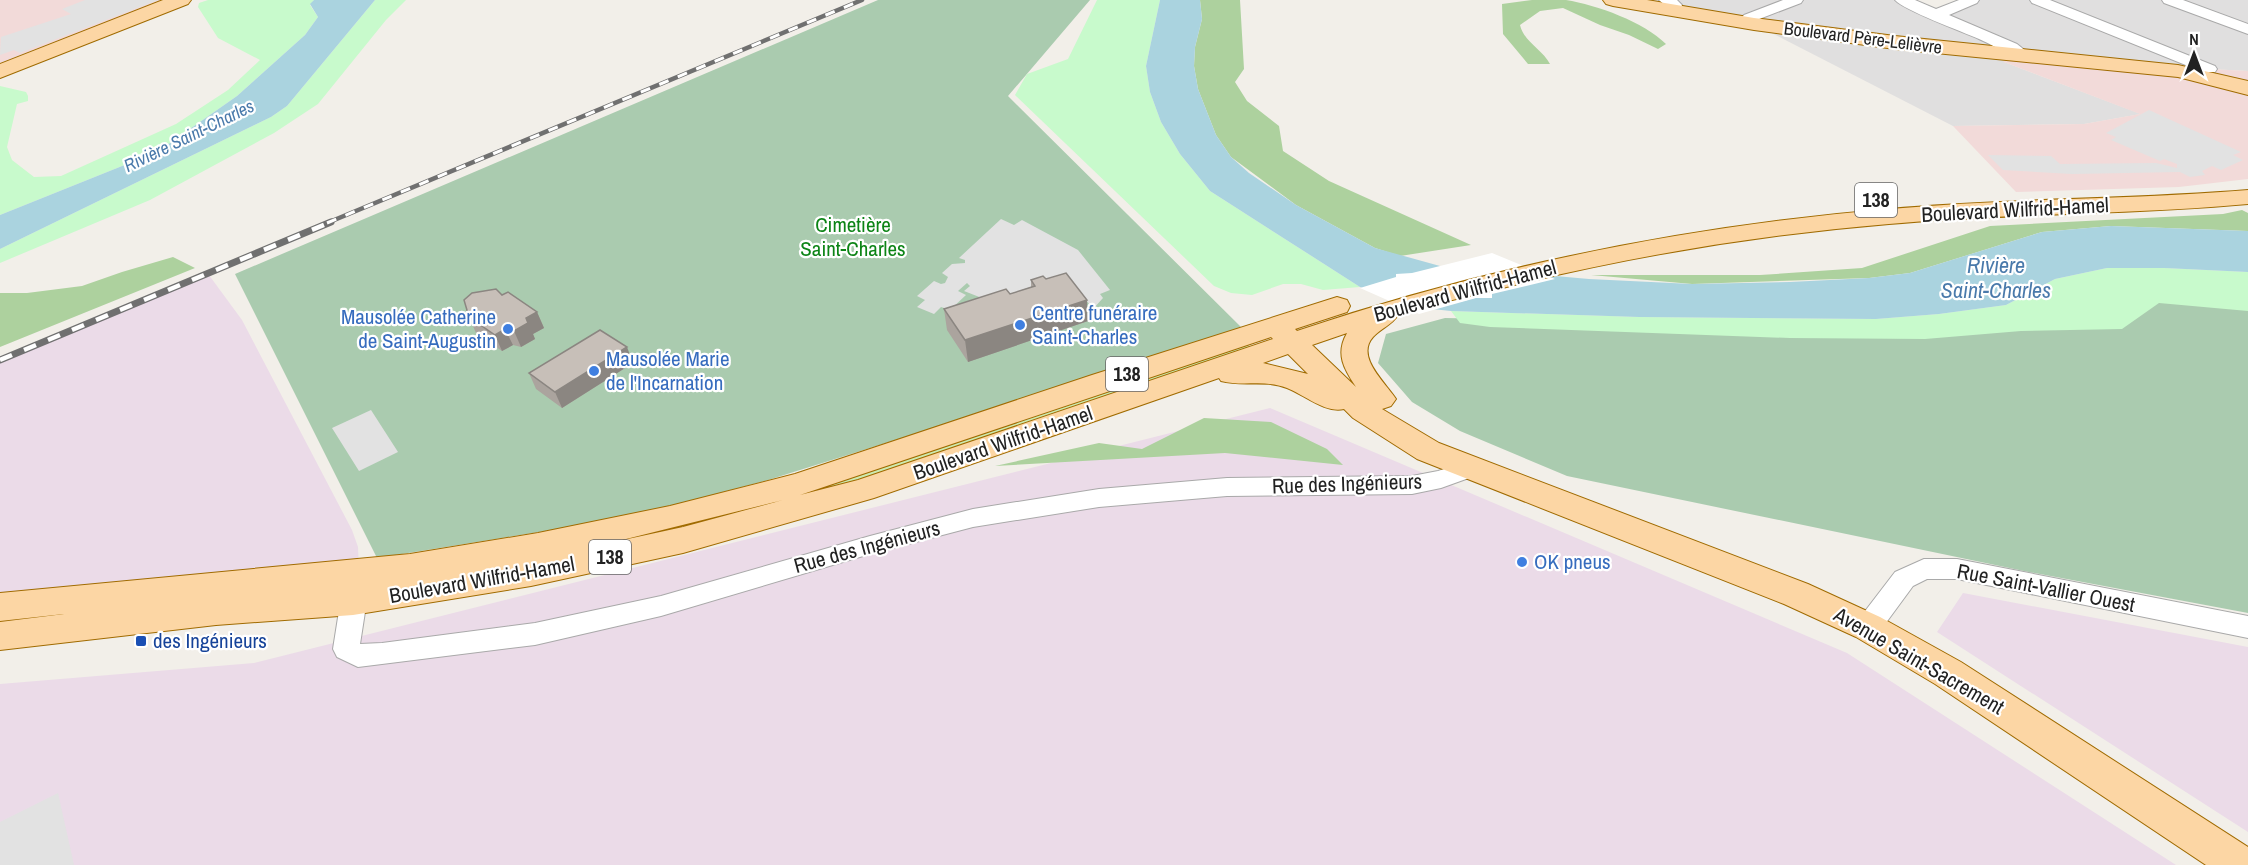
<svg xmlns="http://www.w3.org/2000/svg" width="2248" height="865" font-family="'Archivo Narrow',sans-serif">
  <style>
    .residential { fill: #e0dfdf }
    .commercial { fill: #f2dad9 }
    .industrial { fill: #ebdbe8 }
    .grass { fill: #cdebb0 }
    .forest { fill: #add19e }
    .cemetery { fill: #aacbaf }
    .park { fill: #c8facc }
    .parking { fill: #e2e2e2 }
    .water { fill: #aad3df }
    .pier { fill: #fff }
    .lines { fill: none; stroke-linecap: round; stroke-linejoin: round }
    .minor-casing { stroke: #a9a9a9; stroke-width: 2 }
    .major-casing { stroke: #a06b00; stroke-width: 2 }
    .minor { fill: #fff; fill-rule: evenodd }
    .major { fill: #fcd6a4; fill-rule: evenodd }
    .rail-far1-casing { stroke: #707070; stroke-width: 4.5 }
    .rail-casing { stroke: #707070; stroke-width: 7 }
    .rail-far1 { stroke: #fff; stroke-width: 3; stroke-dasharray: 10; stroke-linecap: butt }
    .rail { stroke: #fff; stroke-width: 4.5; stroke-dasharray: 13; stroke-linecap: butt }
    .wall { fill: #aba49e }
    .shaded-wall { fill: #8b8681 }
    .building { fill: #c7bfb8; stroke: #8b8681; stroke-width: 1.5 }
    .shop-dot { fill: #3f7fe0; stroke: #fff; stroke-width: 2 }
    .transit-dot { fill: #1a4fb4; stroke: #fff; stroke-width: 2 }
    .labels { text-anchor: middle; stroke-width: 4.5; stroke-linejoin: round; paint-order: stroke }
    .far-street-label { font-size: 18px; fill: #222; stroke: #fff }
    .far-water-label { font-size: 18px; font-style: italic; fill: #4a7aab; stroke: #fff }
    .shield { fill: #fff; stroke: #646464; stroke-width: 1.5 }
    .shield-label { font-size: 20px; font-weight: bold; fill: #222 }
    .street-label { font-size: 21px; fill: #222; stroke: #fff }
    .park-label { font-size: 21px; fill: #0c8416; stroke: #fff }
    .shop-label { font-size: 21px; fill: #366cbe; stroke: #fff; text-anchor: start }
    .transit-label { font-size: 21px; fill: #164399; stroke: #fff; text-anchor: start }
    .water-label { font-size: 22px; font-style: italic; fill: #4a7aab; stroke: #fff }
  </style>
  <rect width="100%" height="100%" fill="#f2efe9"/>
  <!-- residential -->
  <path class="residential" d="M1630,0H1902L1935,14L1972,0H2248V71L2209,69L2180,72L2004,62L2141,114L2084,124L1953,126L1754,24Z"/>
  <!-- commercial -->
  <path class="commercial" d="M0,0H161L0,63Z
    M1998,54L2180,72L2209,69L2248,71V179L2179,187L2016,192L1953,126L2084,124L2140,114L2004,62Z"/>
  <!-- industrial -->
  <path class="industrial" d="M206,271L242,320L352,530L358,547L359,572L0,607V361Z
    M1270,408L1847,653L2176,865H0V684L254,663Z
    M1963,593L2248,647V832L1937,632Z"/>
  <!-- grass -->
  <path class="grass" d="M1246,343L1250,347L865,480L721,518L723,512Z"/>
  <!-- forest -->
  <path class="forest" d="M1200,0H1240L1244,69L1235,82L1247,101L1279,126L1283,151L1329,181L1471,245L1400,256L1375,248L1296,205L1231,157L1216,135L1198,89L1194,66L1195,47L1202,19Z
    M1532,0C1543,0 1555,0 1566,0C1597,5 1644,22 1666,44L1658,49L1629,35L1600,25L1563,8L1540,11L1520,25C1524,42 1542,49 1550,64H1528L1503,34L1502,4Z
    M2242,210L2248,213V231L2111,226L2042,232L1910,273L1869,278L1692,284L1591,275H1760L1862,268L1990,226L2223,214Z
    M173,257L195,268L0,347V293H27L82,286L122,272Z
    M1204,418L1271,422L1327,449L1343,465L1225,453L995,466L1099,443L1142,449Z"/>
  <!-- cemetery -->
  <path class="cemetery" d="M878,0H1090L1008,96L1241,327L1109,373L765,481L621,519L377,558L235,274Z
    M2248,283V613L2024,571L1567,476L1460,431L1412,402L1378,363L1386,334L1445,318L1662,322H1919Z"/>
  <!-- park -->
  <path class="park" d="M208,0H314L310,5L318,17L305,35L237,96L157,152L0,215V86L26,92L28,96V101L17,104L7,147L12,160L34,177L61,176L176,124L228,90L260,60L218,38L198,7L199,3Z
    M375,0H406L386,20L318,104L274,133L150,200L0,263V249L271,117L287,106Z
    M1097,0H1160L1146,66L1150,92L1161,122L1180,154L1210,191L1360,287L1323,290L1301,284H1283L1252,295L1231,293L1214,286L1015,95L1027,74L1068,59Z
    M2107,268H2164L2248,272V311L2159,303L2122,329L2021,331L1925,339L1790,338L1490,327L1460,323L1451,311L1640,317L1876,319L1939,314L2006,305L2055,279Z"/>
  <!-- parking -->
  <path class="parking" d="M85,0H158L20,53L14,50L0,55L1,37L71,14L62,9Z
    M2149,110L2241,152L2233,155L2243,160L2221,170L2212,166L2202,171L2205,175L2190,177L2180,172L2072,174L2003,170L1988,155L2051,156L2060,164L2156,163L2177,168V164L2164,159L2160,161L2111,140L2116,137L2106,133Z
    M1001,219L1014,225L1022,220L1078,250L1110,290L1100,294L1103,298L1093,309L1071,281L987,300L964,291L970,286L967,283L958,291L966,295L950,310L941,307L934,314L917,307L925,300L917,296L934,281L941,284L945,283L948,277L942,273L952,264L965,263V260L959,258Z
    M371,410L398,452L359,471L332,428Z
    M58,793L74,865H0V822Z"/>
  <!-- water -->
  <path class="water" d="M314,0H375L287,106L271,117L0,249V215L157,152L237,96L305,35L318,17L310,4Z
    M1160,0H1200L1202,19L1195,47L1194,66L1198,89L1216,135L1231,157L1249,173L1296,205L1375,248L1440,266L1589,279L1692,284L1790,282L1869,278L1910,273L2042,232L2111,226L2248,231V272L2164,268H2107L2055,279L2006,305L1939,314L1876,319L1639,317L1451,311L1404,306L1360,287L1210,191L1180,154L1161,122L1150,92L1146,66Z"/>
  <!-- pier -->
  <path class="pier" d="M1492,253L1555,279L1492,294V298H1476L1419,314L1360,288L1396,277V274L1412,273Z"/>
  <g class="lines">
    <defs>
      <path id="minor" d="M1659,0H1677L1682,5L1680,11L1673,15L1668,14L1666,11L1667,7Z
        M1783,0H1803L1801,3L1754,21L1748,26H1738L1735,23L1744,15Z
        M1895,0H1915L1936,9L1959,0H1979L1977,3L1949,15L2017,44L2032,56L2030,59C2020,62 1991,44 1979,39C1963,32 1903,10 1895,0Z
        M2030,0H2050L2215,66L2217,69L2215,72H2203L2032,3Z
        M2162,0H2183L2248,24V34L2164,3Z
        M1472,460L1480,462L1484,468L1480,474L1441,488L1412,494L1227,496L1099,507L973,527L870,554L661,616L535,645L358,667L337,657L333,649L343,586L347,579L356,576L365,579L369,586L360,644L382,643L535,623L661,596L870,536L973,509L1099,489L1227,478L1412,476L1438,471Z
        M1924,559H1957L2248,616V638L1957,579H1927L1913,586L1877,635L1868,638L1859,635L1855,627L1859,619L1895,572Z"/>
      <path id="major" d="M163,0H191L188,4L0,78V64Z
        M1603,0H1647L1754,18L1895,36L2178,65L2248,81V95L2178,77L1895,49L1754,30L1613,6L1606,4Z
        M2248,190V204C2129,215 2009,213 1889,224C1757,235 1624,257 1495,290C1463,298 1430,304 1398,315C1392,325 1381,328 1373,337C1355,357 1386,383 1396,399L1391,406L1382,409L1439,443L1808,584L1880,617L1961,662L2248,847V865H2206L1935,684L1856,637L1784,604L1417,459L1353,418L1344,409C1326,414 1303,394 1287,388C1265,379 1243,387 1221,381L1219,378L874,498L683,553L531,586L353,615L216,625L0,650V622L64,614L0,621V593L410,554L538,533L670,506L795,474L1092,375L1337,297L1347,300L1350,306L1347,312L1295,329L1297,331C1489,266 1688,226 1890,209C2009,198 2129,200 2248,190ZM1347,333C1335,354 1344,369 1356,387L1312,345ZM1271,337L1273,339L858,480L800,495ZM1288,354L1308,374L1263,363ZM783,500L683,527L614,542Z"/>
    </defs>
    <!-- minor casing -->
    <use href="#minor" class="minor-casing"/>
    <!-- major casing -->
    <use href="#major" class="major-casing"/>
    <!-- minor -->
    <use href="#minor" class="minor"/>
    <!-- major -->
    <use href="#major" class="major"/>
    <defs>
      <path id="rail-far1" d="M327,223L862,0"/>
      <path id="rail" d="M0,360L331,222"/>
    </defs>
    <!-- rail-far1 casing -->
    <use href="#rail-far1" class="rail-far1-casing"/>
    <!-- rail casing -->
    <use href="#rail" class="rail-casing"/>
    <!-- rail-far1 -->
    <use href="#rail-far1" class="rail-far1"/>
    <!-- rail -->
    <use href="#rail" class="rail"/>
  </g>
  <!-- wall -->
  <path class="wall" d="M1031,280L1088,321L968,362L947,330L944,309L1010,294L1031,287Z
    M502,295L537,312L544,328L533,334L535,339L521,347L513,345L502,351L476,333L469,317Z
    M633,363L562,408L536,389L529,373Z"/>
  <!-- shaded-wall -->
  <path class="shaded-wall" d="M1087,300L1088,321L968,362L965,340Z
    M537,312L544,328L533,334L535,339L521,347L514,331L526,318Z
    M505,329L513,345L502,351L495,335Z
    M627,347L633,363L562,408L555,392Z"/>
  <!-- building -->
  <path class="building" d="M1066,273L1087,300L965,340L944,309L1006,289L1010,294L1035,286L1031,280L1043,276L1046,279Z
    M496,289L502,295L508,292L537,312L526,318L528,323L514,331L505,329L495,335L469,317L464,300L472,293Z
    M600,330L627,347L555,392L529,373Z"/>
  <!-- markers -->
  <g class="shop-dot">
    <circle cx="1020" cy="325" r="6"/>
    <circle cx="508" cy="329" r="6"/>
    <circle cx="594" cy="371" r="6"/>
    <circle cx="1522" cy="562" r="6"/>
  </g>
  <rect class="transit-dot" x="135" y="635" width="12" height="12" rx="3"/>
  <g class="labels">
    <!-- far-street labels -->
    <g class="far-street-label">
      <text transform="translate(1863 38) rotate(7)" y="6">Boulevard Père-Lelièvre</text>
    </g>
    <!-- far-water labels -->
    <g class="far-water-label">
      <text transform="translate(189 136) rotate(-26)" y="6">Rivière Saint-Charles</text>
    </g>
    <!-- shield labels -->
    <g class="shield">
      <rect x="1855" y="183" width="42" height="34" rx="4.5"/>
      <rect x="1106" y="357" width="42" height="34" rx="4.5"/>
      <rect x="589" y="540" width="42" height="34" rx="4.5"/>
    </g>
    <g class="shield-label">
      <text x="1876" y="207">138</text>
      <text x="1127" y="381">138</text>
      <text x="610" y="564">138</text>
    </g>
    <!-- street labels -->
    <g class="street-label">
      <text transform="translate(2015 210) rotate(-3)" y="7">Boulevard Wilfrid-Hamel</text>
      <text transform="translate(1465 291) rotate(-15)" y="7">Boulevard Wilfrid-Hamel</text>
      <text transform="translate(1003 443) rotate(-19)" y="7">Boulevard Wilfrid-Hamel</text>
      <text transform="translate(1347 484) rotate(-2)" y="7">Rue des Ingénieurs</text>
      <text transform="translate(867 547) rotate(-15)" y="7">Rue des Ingénieurs</text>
      <text transform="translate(482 580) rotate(-10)" y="7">Boulevard Wilfrid-Hamel</text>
      <text transform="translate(2046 588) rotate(11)" y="7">Rue Saint-Vallier Ouest</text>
      <text transform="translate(1919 661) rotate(30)" y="7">Avenue Saint-Sacrement</text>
    </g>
    <!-- park labels -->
    <g class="park-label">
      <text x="853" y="232">Cimetière<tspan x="853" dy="24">Saint-Charles</tspan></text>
    </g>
    <!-- shop labels -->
    <g class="shop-label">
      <text x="1032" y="320">Centre funéraire<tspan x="1032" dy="24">Saint-Charles</tspan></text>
      <text x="496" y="324" text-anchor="end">Mausolée Catherine<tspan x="496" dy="24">de Saint-Augustin</tspan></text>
      <text x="606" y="366">Mausolée Marie<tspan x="606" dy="24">de l'Incarnation</tspan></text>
      <text x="1534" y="569">OK pneus</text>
    </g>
    <!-- transit labels -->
    <g class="transit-label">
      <text x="153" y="648">des Ingénieurs</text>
    </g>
    <!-- water labels -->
    <g class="water-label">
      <text x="1996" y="273">Rivière<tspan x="1996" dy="25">Saint-Charles</tspan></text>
    </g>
  </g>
  <!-- north arrow -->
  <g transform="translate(2194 54)" stroke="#ffffff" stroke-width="4.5" paint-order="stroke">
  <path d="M0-4.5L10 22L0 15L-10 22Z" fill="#222222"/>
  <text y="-9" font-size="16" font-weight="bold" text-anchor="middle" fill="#222222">N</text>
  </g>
</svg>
